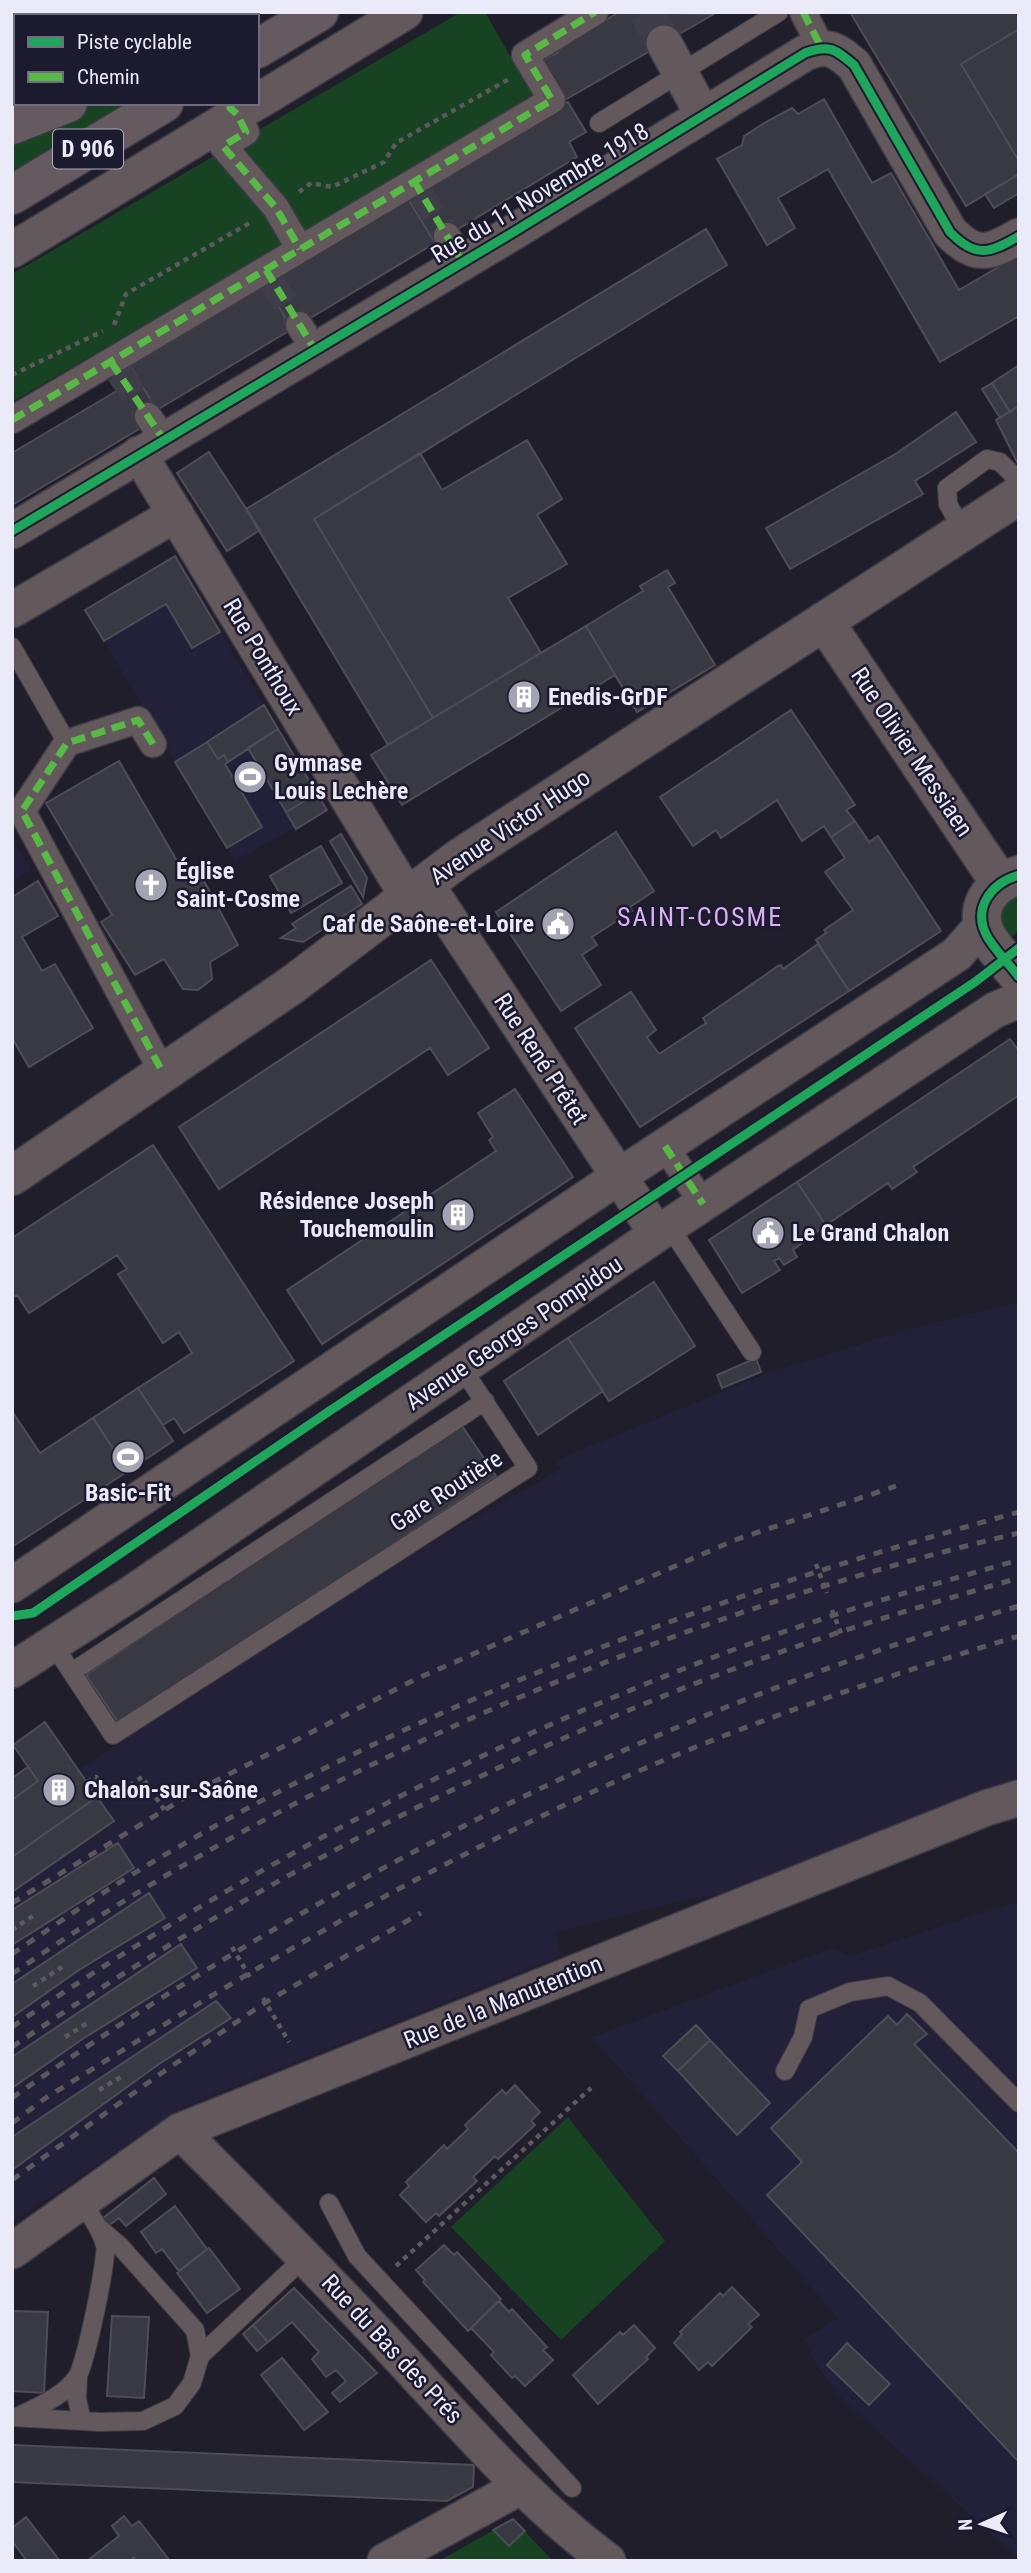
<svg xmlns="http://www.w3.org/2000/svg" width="1031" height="2573" font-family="'Roboto Condensed',sans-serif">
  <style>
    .built { fill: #232039 }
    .green { fill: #174323 }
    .building { fill: #393943; stroke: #4e4d57; stroke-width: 2 }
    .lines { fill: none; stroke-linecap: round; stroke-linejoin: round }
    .pedestrian-tunnel { stroke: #3e3d49; stroke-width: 26; stroke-dasharray: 26 13; stroke-linecap: butt }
    .minor-tunnel { stroke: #3e3d49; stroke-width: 35; stroke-dasharray: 35 18; stroke-linecap: butt }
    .service-casing { stroke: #3d3b46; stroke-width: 20 }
    .pedestrian-casing { stroke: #3d3b46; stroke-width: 29 }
    .minor-casing { stroke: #3d3b46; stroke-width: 38 }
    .tertiary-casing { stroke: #3d3b46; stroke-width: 41 }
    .primary-casing { stroke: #3d3b46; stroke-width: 41 }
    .path { stroke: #5e595f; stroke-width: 4.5; stroke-dasharray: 5 5; stroke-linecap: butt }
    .service { stroke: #63595c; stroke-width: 18 }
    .pedestrian { stroke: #63595c; stroke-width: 26 }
    .minor { stroke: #63595c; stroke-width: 35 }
    .tertiary { stroke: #63595c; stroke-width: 38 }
    .primary { stroke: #655a60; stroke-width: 38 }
    .rail { stroke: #5c565d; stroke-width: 5; stroke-dasharray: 9 9; stroke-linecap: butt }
    .quiet { stroke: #58b947; stroke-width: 7; stroke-dasharray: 14 7; stroke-linecap: butt }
    .cycleway-casing { stroke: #1c1a2e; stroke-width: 13 }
    .cycleway { stroke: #20a55d; stroke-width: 9 }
    .labels { text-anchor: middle; stroke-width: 5; stroke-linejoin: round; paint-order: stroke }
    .shield { fill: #1c1a2e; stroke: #adacbc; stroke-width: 2 }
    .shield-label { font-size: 23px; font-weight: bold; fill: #ebeaf9 }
    .street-label { font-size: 24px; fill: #ebeaf9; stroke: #1c1a2e }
    .poi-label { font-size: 24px; font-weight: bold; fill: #ebeaf9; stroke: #1c1a2e; text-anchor: start }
    .neighbourhood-label { font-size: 26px; letter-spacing: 2px; fill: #d9b1f3; stroke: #1c1a2e }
  </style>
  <rect width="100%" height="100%" fill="#201e2a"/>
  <!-- built -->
  <path class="built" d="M175,556L327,810L235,861L85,610Z
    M12,836L31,870L12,882Z
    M1019,1302V1781L718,1895L684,1900L556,1932L561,1956L181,2108L12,2223V1778L28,1767L13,1745L45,1722L79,1770L365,1583L450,1531L561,1469L556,1460L766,1374L898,1332Z
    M1019,1901V2559L844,2401L818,2368L805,2339L838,2318L592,2037L832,1948L851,1956Z"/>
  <!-- green -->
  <path class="green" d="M461,12H485L534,98L12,402V274Z
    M85,103H143L12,184V134Z
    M1019,891V931L1005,941L997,926L1001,904Z
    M568,2117L665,2241L561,2340L451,2227Z
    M513,2519L553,2561H439Z"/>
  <!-- building -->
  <path class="building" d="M619,12L714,14L565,100L542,61L558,52L557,50Z
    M850,12H1019V29L961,64L1019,161V174L966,206Z
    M1019,29V161L961,64Z
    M824,99L872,183L891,173L959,290L1019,255V316L940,362L828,169L778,198L795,228L767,245L717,159L742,145L744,136L766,122L792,108L798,114Z
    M568,102L586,132L569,142L577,157L435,243L408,199Z
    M1019,174V193L994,208L985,194Z
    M408,199L435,243L292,329L266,285Z
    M706,229L727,265L314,519L433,718L388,745L246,509Z
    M266,285L292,329L157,410L130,366Z
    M1019,365V406L1010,412L992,383Z
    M130,366L157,410L144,426L12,505V453L120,389L113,377Z
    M992,383L1010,412L1000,418L982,389Z
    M1019,406V466L996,420Z
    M956,412L976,442L915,481L923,494L790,569L766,528L897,453Z
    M527,440L562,499L537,515L567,564L508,598L541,653L433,718L314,519L420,453L442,490Z
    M209,452L260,530L227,551L177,473Z
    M175,556L220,632L192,648L166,604L104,641L85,610Z
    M667,570L675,583L668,587L715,665L637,712L586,626L643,591L640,586Z
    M586,626L615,675L402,805L371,755Z
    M264,705L278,729L228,762L224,755L218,759L207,742Z
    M791,710L855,805L846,810L855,821L831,837L824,826L802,841L777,800L721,838L716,830L693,846L660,797Z
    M278,729L317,794L286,812L248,748Z
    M207,742L218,759L224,755L228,762L225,764L262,827L227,848L175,762Z
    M119,761L184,873L196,866L238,945L210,962L212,979L198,990L183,989L164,959L135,975L101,922L112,915L46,803Z
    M317,794L327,810L296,829L286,812Z
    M855,821L869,842L878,836L941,931L849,991L816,940L826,933L824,930L853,910L825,872L845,858L831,837Z
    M616,832L654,891L630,907L632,911L592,937L597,945L582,955L601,985L561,1011L496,912Z
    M341,834L367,878L363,897L330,841Z
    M321,846L342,883L291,913L270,876Z
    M38,881L58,916L22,937L42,971L55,964L93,1028L29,1067L12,1038V897Z
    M351,886L362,904L303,942L281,938L296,928L292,924Z
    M818,944L849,991L640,1127L575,1028L631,992L656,1030L647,1037L659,1054L706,1023L703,1018L778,966L781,965L783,969Z
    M431,960L489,1048L448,1075L430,1048L219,1189L179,1127Z
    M1010,1039L1019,1051V1095L913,1167L917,1172L892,1189L888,1183L826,1225L797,1182Z
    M515,1089L573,1177L322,1344L287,1290L496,1151L489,1140L493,1137L478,1113Z
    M153,1145L294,1361L184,1433L174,1418L163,1425L138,1388L192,1353L179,1332L163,1343L118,1274L127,1269L117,1255L29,1313L17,1295L12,1298V1238Z
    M797,1182L826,1225L793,1250L797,1257L784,1265L779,1258L774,1261L780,1270L742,1293L709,1240Z
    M654,1282L695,1346L609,1401L568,1338Z
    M568,1338L603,1391L538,1435L504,1381Z
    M756,1358L761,1372L722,1388L717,1375Z
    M138,1388L173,1441L128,1471L93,1418Z
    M12,1411L40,1453L93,1418L128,1471L12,1547Z
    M460,1423L496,1476L120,1725L86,1675Z
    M45,1722L97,1797L12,1857V1800L38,1781L13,1745Z
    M28,1767L38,1781L12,1800V1778Z
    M97,1797L114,1821L12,1892V1857Z
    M118,1843L134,1868L12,1945V1910Z
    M149,1893L165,1918L79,1970L12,2017V1984Z
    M181,1944L197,1968L84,2038L12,2088V2057Z
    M216,2001L231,2018L159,2064L12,2170V2137Z
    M907,2014L927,2034L914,2044L1019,2153V2462L767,2195L802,2162L771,2128L888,2016L897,2025Z
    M696,2025L710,2040L678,2071L663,2056Z
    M710,2040L770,2103L737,2135L678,2071Z
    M515,2085L540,2112L531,2121L535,2125L498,2159L495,2156L473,2177L477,2181L439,2216L436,2213L426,2222L400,2195L409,2186L406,2182L444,2145L447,2149L468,2129L465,2125L502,2090L506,2094Z
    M154,2178L166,2194L126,2226L119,2218L108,2226L102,2219Z
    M175,2206L207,2249L179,2271L162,2249L156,2253L141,2232Z
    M444,2245L454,2255L457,2252L501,2299L468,2331L423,2282L425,2280L416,2270Z
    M209,2248L240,2289L207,2313L177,2273Z
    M732,2287L759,2315L748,2324L752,2327L712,2366L708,2362L699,2370L674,2343L682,2334L680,2332L720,2293L723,2296Z
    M294,2288L377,2373L340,2402L332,2393L346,2381L336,2370L326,2377L312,2359L319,2352L292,2322L268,2342L253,2325Z
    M499,2301L509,2312L512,2309L547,2347L543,2350L553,2360L525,2386L515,2376L512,2378L491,2355L494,2352L471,2328Z
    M13,2311L48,2312L44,2393L12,2391Z
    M112,2316L149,2317L144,2398L107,2396Z
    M253,2325L268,2342L257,2351L243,2334Z
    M634,2325L655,2348L646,2357L648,2359L598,2404L573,2375L620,2332L623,2335Z
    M847,2343L890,2384L869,2405L827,2365Z
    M282,2358L328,2412L304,2430L261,2375Z
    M12,2445L474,2465L473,2487L447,2501L12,2482Z
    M124,2516L132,2526L139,2521L170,2561H137L134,2557L130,2561H87L119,2536L112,2526Z
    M26,2517L60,2561H27L12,2541V2528Z
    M513,2519L525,2531L509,2546L493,2530Z"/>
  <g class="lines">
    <!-- pedestrian-tunnel -->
    <path class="pedestrian-tunnel" d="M420,192L447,236
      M272,281L299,325
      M119,373L148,416"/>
    <!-- minor-tunnel -->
    <path class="minor-tunnel" d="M646,12L664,43"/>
    <defs>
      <path id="service" d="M599,123L779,12
        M963,531L948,504L947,488L987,459L1000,462L1019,481
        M12,647L67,743
        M669,1226L752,1352
        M53,1644L113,1735L528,1468L462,1368
        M72,1672L485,1401
        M785,2071L803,2037L809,2009L850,1992L888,1986L920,2003L1019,2103
        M329,2203L357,2256L572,2488
        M200,2356L306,2256
        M78,2376L77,2399L82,2421
        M19,2416C39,2406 64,2396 77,2377C85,2367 108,2257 105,2245C101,2229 90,2215 82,2202
        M12,2417L100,2422L143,2421L175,2406L192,2383L200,2356L195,2330L119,2245L98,2227"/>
      <path id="pedestrian" d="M184,12L186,16
        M803,12L821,47
        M231,103L230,108L237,114L246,132L223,146L276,208L300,249
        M447,236L463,263
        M299,325L315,350
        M148,416L164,440
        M12,420L552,100L525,55L595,12
        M153,744L138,720L67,743L22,811L163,1073
        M665,1146L703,1204"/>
      <path id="minor" d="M97,16L102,12
        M664,43L703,115
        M12,68L16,65
        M257,102L405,12
        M12,250L255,103
        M139,454L408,897
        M12,531L512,233L805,53C829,44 835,49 854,65L950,232C975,258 989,254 1019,236
        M12,610L176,514
        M426,884L657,1234
        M12,1585L618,1177L957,954L983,924
        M12,1670L132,1593L657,1234L995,1010L1019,1000
        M180,2131C252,2203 323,2275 392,2349C461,2423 527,2501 608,2561
        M12,2251L180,2131L986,1808L1019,1798
        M385,2561L520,2487"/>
      <path id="tertiary" d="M824,621L1000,883
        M1019,875C991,883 971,909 988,938C996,951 1009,964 1019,977
        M12,1176L292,985L458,859L1019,495"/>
      <path id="primary" d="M223,16L228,12
        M257,49L319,12
        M12,125L68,103
        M12,195L164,103"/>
    </defs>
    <!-- service casing -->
    <use href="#service" class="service-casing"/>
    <!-- pedestrian casing -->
    <use href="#pedestrian" class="pedestrian-casing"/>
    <!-- minor casing -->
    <use href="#minor" class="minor-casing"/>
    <!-- tertiary casing -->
    <use href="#tertiary" class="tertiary-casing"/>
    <!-- primary casing -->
    <use href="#primary" class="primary-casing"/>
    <!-- path -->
    <path class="path" d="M299,192L311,183L332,187L384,162L396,143L509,79
      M114,325L126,294L253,221
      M12,375L103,331
      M816,1564L827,1593
      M832,1610L842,1636
      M87,1782L96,1777L110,1799L142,1777L167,1814
      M12,1930L33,1916
      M232,1947L251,1979
      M33,1986L62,1967
      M263,1998L289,2042
      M65,2037L89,2022
      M99,2090L124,2075
      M396,2266L591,2088"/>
    <!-- service -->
    <use href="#service" class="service"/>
    <!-- pedestrian -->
    <use href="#pedestrian" class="pedestrian"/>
    <!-- minor -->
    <use href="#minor" class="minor"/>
    <!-- tertiary -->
    <use href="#tertiary" class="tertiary"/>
    <!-- primary -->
    <use href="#primary" class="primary"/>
    <!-- rail -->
    <path class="rail" d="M12,1903L194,1792L416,1679L735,1540L896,1486
      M12,1954C58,1923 104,1891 151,1863C421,1702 717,1595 1019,1512
      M12,1974C309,1769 668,1616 1019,1533
      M12,2027C236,1874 476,1746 730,1651C825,1616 922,1587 1019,1560
      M12,2047C237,1893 481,1763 736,1668C828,1634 924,1605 1019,1578
      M12,2098C317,1883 660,1710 1019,1606
      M12,2123L47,2097C138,2041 228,1984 321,1932C412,1880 506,1832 601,1788C735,1726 877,1679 1019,1636
      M12,2180L163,2072L266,2002L421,1913"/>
    <!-- quiet -->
    <path class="quiet" d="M184,12L186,16
      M803,12L821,47
      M231,103L230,108L237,114L246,132L223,146L276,208L300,249
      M414,181L463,263
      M266,270L315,350
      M111,362L164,440
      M12,420L552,100L525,55L595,12
      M153,744L138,720L67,743L22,811L163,1073
      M665,1146L703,1204"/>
    <defs>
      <path id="cycleway" d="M12,531L512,233L805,53C829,44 835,49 854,65L950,232C975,258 989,254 1019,236
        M1019,875C991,883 971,909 988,938C996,951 1009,964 1019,977
        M12,1616L33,1613L328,1412L975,982L1019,948"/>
    </defs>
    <!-- cycleway casing -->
    <use href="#cycleway" class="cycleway-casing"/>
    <!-- cycleway -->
    <use href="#cycleway" class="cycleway"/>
  </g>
  <!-- icons -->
  <defs>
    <symbol id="building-disc" viewBox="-11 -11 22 22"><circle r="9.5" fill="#a4a3b1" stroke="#1c1a2e"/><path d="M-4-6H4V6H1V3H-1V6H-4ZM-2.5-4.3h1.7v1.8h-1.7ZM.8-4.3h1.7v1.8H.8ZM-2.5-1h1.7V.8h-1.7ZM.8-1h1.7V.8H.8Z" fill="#fff"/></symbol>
    <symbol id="stadium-disc" viewBox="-11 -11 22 22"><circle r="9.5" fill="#a4a3b1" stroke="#1c1a2e"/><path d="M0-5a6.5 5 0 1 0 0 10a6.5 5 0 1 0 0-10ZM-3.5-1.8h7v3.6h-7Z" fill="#fff"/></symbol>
    <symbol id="church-disc" viewBox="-11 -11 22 22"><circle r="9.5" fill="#a4a3b1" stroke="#1c1a2e"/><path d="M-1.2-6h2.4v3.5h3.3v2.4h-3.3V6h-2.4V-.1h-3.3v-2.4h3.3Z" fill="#fff"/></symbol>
    <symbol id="civic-disc" viewBox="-11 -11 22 22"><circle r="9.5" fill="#a4a3b1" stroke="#1c1a2e"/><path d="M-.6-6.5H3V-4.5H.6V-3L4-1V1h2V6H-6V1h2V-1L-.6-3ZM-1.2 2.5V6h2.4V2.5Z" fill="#fff"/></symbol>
  </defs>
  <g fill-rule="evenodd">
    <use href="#building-disc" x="505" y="678" width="38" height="38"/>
    <use href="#stadium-disc" x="231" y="758" width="38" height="38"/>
    <use href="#church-disc" x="132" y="866" width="38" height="38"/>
    <use href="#civic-disc" x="539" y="905" width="38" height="38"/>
    <use href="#building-disc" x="439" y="1196" width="38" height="38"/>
    <use href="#civic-disc" x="749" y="1214" width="38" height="38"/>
    <use href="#stadium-disc" x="109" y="1438" width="38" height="38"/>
    <use href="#building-disc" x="40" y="1771" width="38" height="38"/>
  </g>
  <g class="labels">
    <!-- shield labels -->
    <rect class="shield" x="53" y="129.5" width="70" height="39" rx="5"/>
    <g class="shield-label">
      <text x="88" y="157">D 906</text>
    </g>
    <!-- street labels -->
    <g class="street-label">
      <text transform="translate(540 193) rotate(-31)" y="8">Rue du 11 Novembre 1918</text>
      <text transform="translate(263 657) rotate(59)" y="8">Rue Ponthoux</text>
      <text transform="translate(912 752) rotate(56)" y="8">Rue Olivier Messiaen</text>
      <text transform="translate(510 827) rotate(-34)" y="8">Avenue Victor Hugo</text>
      <text transform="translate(541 1059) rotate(57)" y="8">Rue René Prêtet</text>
      <text transform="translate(514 1333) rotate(-34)" y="8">Avenue Georges Pompidou</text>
      <text transform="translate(446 1491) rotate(-33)" y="8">Gare Routière</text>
      <text transform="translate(503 2002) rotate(-22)" y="8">Rue de la Manutention</text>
      <text transform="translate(392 2349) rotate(47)" y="8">Rue du Bas des Prés</text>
    </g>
    <!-- poi labels -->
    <g class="poi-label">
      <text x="548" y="705">Enedis-GrDF</text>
      <text x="274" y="771">Gymnase<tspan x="274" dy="28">Louis Lechère</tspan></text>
      <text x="176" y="879">Église<tspan x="176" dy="28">Saint-Cosme</tspan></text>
      <text x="534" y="932" text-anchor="end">Caf de Saône-et-Loire</text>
      <text x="434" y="1209" text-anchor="end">Résidence Joseph<tspan x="434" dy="28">Touchemoulin</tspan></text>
      <text x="792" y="1241">Le Grand Chalon</text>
      <text x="128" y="1501" text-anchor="middle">Basic-Fit</text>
      <text x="84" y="1798">Chalon-sur-Saône</text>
    </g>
    <!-- neighbourhood labels -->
    <g class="neighbourhood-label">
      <text x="700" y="926">SAINT-COSME</text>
    </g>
  </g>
  <!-- border -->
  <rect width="1031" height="2573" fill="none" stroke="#ebeaf9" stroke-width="28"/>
  <!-- legend -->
  <rect x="14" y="14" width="245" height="91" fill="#1c1a2e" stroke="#6f6d7f" stroke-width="2"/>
  <rect x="28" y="37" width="35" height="10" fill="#20a55d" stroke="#6f6d7f" stroke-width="2"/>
  <text x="77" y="49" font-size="21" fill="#ebeaf9">Piste cyclable</text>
  <rect x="28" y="72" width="35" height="10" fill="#58b947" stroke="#6f6d7f" stroke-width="2"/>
  <text x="77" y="84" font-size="21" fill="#ebeaf9">Chemin</text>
  <!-- north arrow -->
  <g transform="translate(982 2524) rotate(267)" stroke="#1c1a2e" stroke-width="5" paint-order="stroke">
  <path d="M0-5L12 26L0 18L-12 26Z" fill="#ebeaf9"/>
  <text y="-10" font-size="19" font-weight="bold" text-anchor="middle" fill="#ebeaf9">N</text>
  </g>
</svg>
